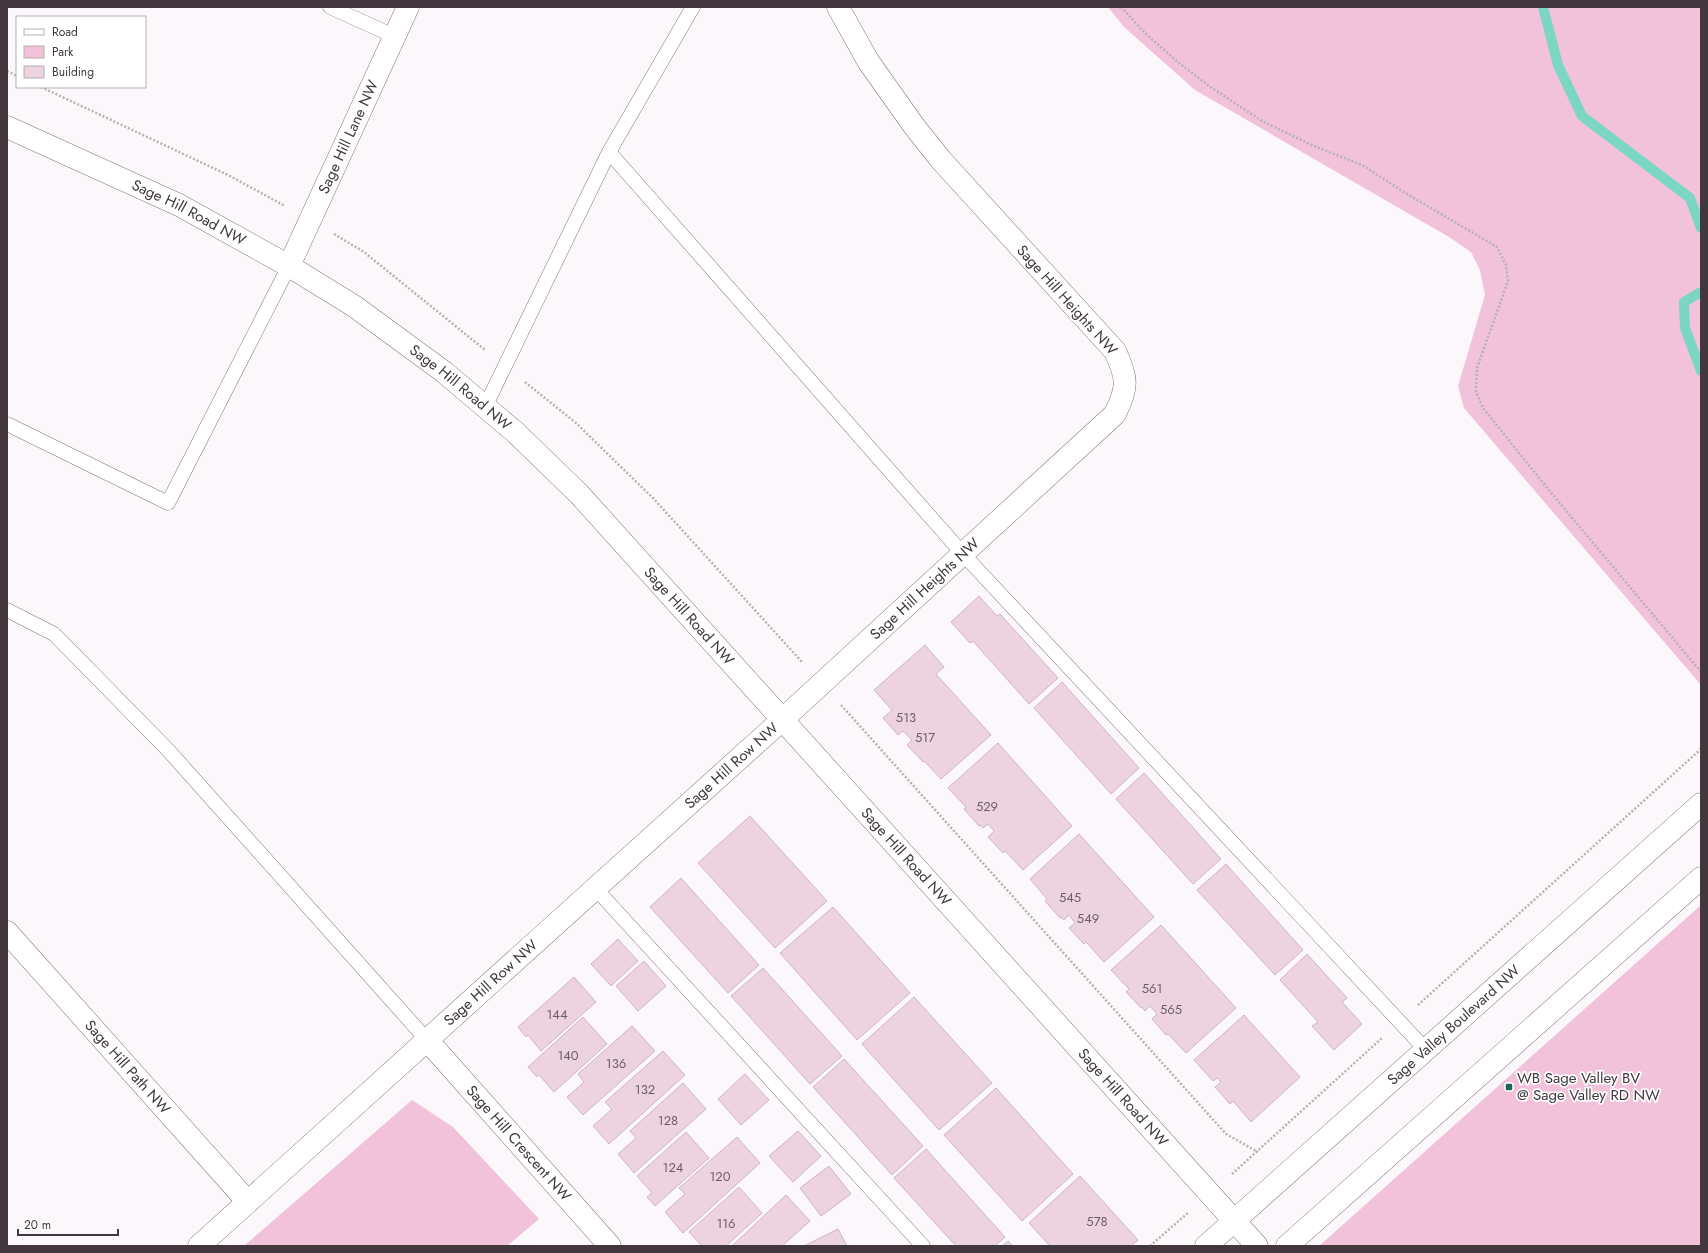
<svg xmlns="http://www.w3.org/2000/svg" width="1708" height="1253" font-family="Jost,sans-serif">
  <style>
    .green { fill: #f2c1da }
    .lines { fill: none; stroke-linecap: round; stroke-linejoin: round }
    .stream { stroke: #7bd7c3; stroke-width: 10 }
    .building { fill: #ecd3df; stroke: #ceb5c2 }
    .lane-casing { stroke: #8a747f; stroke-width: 15 }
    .street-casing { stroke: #8a747f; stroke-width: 23 }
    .secondary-casing { stroke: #8a747f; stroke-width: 23 }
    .path { stroke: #b7b1b4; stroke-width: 2.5; stroke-dasharray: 2 2; stroke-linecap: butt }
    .lane { stroke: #fff; stroke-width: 14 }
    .street { stroke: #fff; stroke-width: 22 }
    .secondary { stroke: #fff; stroke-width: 22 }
    .poi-dot { fill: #1f6558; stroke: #fff; stroke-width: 1.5 }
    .labels { text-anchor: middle; stroke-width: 3.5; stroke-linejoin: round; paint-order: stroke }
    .number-label { font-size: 13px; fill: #6c5e65 }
    .street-label { font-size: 15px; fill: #41373c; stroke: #fff }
    .poi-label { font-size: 15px; fill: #41373c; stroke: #fff; text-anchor: start }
  </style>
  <rect width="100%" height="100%" fill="#fcf7fa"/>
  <!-- green -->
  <path class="green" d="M1108,7H1701V685L1464,408L1458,386L1485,295L1480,270L1471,252L1449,237L1195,90L1124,27Z
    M1701,905V1246H1319Z
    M412,1100L453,1127L539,1219L507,1246H244Z"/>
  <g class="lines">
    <!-- stream -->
    <path class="stream" d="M1543,7L1558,65L1582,116L1690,198L1701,228
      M1701,292L1684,302L1685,328L1701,371"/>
  </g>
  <!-- building -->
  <path class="building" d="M979,596L997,616L1000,614L1058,678L1029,704L973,641L970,643L951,622Z
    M925,645L944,667L936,674L991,735L941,779L924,761L923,762L907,745L912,740L903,731L898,735L883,718L892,710L874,690Z
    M1062,682L1139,768L1111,794L1034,708Z
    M998,743L1072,826L1023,870L1005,851L1003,853L988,837L994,831L988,824L983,828L980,825L979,826L964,809L966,807L948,788Z
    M1144,773L1221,859L1193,884L1116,799Z
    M750,816L827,901L775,948L698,863Z
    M1079,834L1154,917L1104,962L1086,942L1084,944L1069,928L1075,923L1069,915L1064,920L1061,917L1060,918L1045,901L1047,899L1030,879Z
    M1226,864L1303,950L1275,975L1197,890Z
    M681,878L759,965L728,993L650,907Z
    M833,907L910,993L857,1040L780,953Z
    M1161,925L1236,1008L1186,1053L1168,1034L1166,1035L1152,1019L1157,1014L1150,1006L1145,1011L1142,1007L1141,1008L1126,992L1129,989L1111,970Z
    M618,939L638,961L611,986L591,964Z
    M1307,954L1347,998L1342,1002L1362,1024L1334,1050L1312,1026L1318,1022L1280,980Z
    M644,961L666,986L638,1011L616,986Z
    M763,968L842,1056L810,1084L731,996Z
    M574,977L596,1002L541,1051L528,1035L526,1037L518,1027Z
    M914,997L992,1083L939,1130L862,1044Z
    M1244,1015L1300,1077L1251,1122L1233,1101L1230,1104L1215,1087L1221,1082L1217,1078L1213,1081L1194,1060Z
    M583,1017L607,1044L554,1092L539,1075L537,1077L528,1067Z
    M632,1026L655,1051L583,1115L567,1097L584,1082L578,1074Z
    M663,1051L685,1075L609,1144L593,1126L612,1109L605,1102Z
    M844,1059L923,1146L892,1175L813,1087Z
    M745,1074L769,1100L741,1125L718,1099Z
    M683,1083L706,1109L634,1173L618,1154L636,1138L630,1131Z
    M996,1088L1073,1174L1022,1221L944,1135Z
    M798,1131L821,1156L793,1182L769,1156Z
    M686,1132L709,1158L655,1206L647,1197L652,1193L637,1176Z
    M737,1137L760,1163L683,1233L665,1212L685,1194L679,1188Z
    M926,1149L1005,1237L995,1246H956L894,1178Z
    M829,1166L851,1194L821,1216L800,1188Z
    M1080,1176L1138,1240L1131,1246H1050L1029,1223Z
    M739,1187L762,1213L726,1246H702L689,1232Z
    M786,1195L810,1221L782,1246H732Z
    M838,1229L847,1246H804Z
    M1008,1241L1013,1246H1002Z"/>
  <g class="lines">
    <defs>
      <path id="lane" d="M330,7L394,36
        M609,152L963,554L1426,1050
        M485,407L609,152L693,7
        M7,424L168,503L289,266
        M7,610L54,634L168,750L427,1040
        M595,888L923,1246"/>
      <g id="street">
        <path id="s1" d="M7,127L179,205L289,266L354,306L444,372L515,432L579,494L1257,1246"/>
        <path id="s2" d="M289,266L408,7"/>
        <path id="s3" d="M7,932L248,1202"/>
        <path id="s4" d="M427,1040L610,1246"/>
        <path id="s5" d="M199,1246L783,719L1115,414C1128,387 1128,379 1115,351L941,160L914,126L868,61L838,7"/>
      </g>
      <g id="secondary">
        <path id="s6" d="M1206,1246L1701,804"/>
        <path d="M1287,1246L1701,878"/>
      </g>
    </defs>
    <!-- lane casing -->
    <use href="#lane" class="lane-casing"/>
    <!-- street casing -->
    <use href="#street" class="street-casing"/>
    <!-- secondary casing -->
    <use href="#secondary" class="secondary-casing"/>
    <!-- path -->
    <path class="path" d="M1121,7L1147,35L1179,63L1212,88L1262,121L1316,147L1362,165L1407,194L1497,247L1506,265L1508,281L1477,368L1476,392L1483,408L1548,489L1701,672
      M7,71L17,76
      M41,87L228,175L285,206
      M334,234L364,252L485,350
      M525,382L576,423L653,498L802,662
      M841,705L1226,1134L1258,1152
      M1418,1005L1701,749
      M1232,1174L1382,1038
      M1150,1246L1189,1212"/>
    <!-- lane -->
    <use href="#lane" class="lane"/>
    <!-- street -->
    <use href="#street" class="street"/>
    <!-- secondary -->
    <use href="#secondary" class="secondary"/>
  </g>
  <!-- markers -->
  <rect class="poi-dot" x="1505" y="1083" width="8" height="8" rx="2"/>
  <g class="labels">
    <!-- number labels -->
    <g class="number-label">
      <text x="906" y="722">513</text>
      <text x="925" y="742">517</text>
      <text x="987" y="811">529</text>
      <text x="1070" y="902">545</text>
      <text x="1088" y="923">549</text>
      <text x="1152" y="993">561</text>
      <text x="1171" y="1014">565</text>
      <text x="557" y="1019">144</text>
      <text x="568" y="1060">140</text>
      <text x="616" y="1068">136</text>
      <text x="645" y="1094">132</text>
      <text x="668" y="1125">128</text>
      <text x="673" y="1172">124</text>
      <text x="720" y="1181">120</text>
      <text x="1097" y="1226">578</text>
      <text x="726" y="1228">116</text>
    </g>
    <!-- street labels -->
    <g class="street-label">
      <text dy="5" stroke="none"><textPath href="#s2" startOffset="142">Sage Hill Lane NW</textPath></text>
      <text dy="5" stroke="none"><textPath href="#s1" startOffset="201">Sage Hill Road NW</textPath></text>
      <text transform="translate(1067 300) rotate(48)" y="5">Sage Hill Heights NW</text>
      <text dy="5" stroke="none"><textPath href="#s1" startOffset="525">Sage Hill Road NW</textPath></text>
      <text dy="5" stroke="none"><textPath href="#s5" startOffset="979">Sage Hill Heights NW</textPath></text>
      <text dy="5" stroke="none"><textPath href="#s1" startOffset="849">Sage Hill Road NW</textPath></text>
      <text dy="5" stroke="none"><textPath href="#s5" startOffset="717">Sage Hill Row NW</textPath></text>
      <text dy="5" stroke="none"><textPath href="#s1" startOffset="1173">Sage Hill Road NW</textPath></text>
      <text dy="5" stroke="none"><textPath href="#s5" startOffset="393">Sage Hill Row NW</textPath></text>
      <text dy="5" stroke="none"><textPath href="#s6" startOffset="332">Sage Valley Boulevard NW</textPath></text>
      <text dy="5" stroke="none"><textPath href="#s3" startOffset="181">Sage Hill Path NW</textPath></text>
      <text dy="5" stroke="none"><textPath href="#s1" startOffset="1497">Sage Hill Road NW</textPath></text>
      <text dy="5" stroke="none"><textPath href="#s4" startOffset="138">Sage Hill Crescent NW</textPath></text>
    </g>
    <!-- poi labels -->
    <g class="poi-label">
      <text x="1517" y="1083">WB Sage Valley BV<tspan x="1517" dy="17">@ Sage Valley RD NW</tspan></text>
    </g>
  </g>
  <!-- border -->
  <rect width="1708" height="1253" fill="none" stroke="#41373c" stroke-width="16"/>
  <!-- legend -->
  <rect x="16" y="16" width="130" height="72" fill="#ffffff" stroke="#b3afb1"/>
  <rect x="24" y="29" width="20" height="6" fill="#ffffff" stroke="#b3afb1"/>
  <text x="52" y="36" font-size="12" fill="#41373c">Road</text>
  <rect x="24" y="46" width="20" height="12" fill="#f2c1da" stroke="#b3afb1"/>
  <text x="52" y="56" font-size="12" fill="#41373c">Park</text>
  <rect x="24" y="66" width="20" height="12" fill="#ecd3df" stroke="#b3afb1"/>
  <text x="52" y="76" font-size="12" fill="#41373c">Building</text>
  <!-- scale -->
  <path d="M18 1229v6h100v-6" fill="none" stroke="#41373c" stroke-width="2"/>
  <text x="24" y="1229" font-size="12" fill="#41373c" stroke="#ffffff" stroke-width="3" paint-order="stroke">20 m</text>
</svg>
